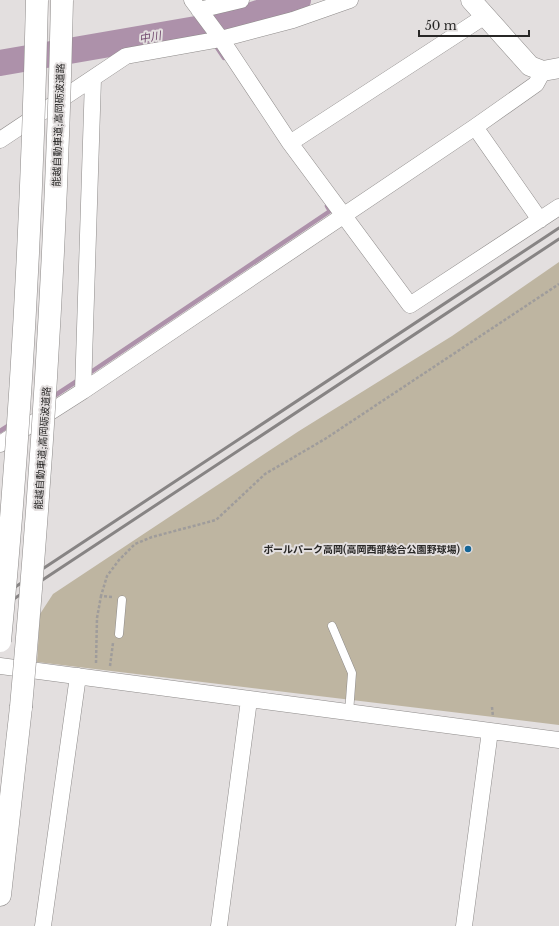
<svg xmlns="http://www.w3.org/2000/svg" width="559" height="926" font-family="'Libre Baskerville','Noto Sans JP',serif">
  <style>
    .pitch { fill: #beb5a1 }
    .lines { fill: none; stroke-linecap: round; stroke-linejoin: round }
    .stream { stroke: #ad91aa; stroke-width: 4.5 }
    .river { stroke: #ad91aa; stroke-width: 26 }
    .service-casing { stroke: #8e8b8a; stroke-width: 9 }
    .minor-casing { stroke: #8e8b8a; stroke-width: 17 }
    .tertiary-casing { stroke: #8e8b8a; stroke-width: 21 }
    .motorway-casing { stroke: #8e8b8a; stroke-width: 23 }
    .path { stroke: #9f9c9b; stroke-width: 2.5; stroke-dasharray: 3 2; stroke-linecap: butt }
    .service { stroke: #fff; stroke-width: 8 }
    .minor { stroke: #fff; stroke-width: 16 }
    .tertiary { stroke: #fff; stroke-width: 20 }
    .motorway { stroke: #fff; stroke-width: 22 }
    .rail { stroke: #878484; stroke-width: 3 }
    .motorway-bridge-casing { stroke: #8e8b8a; stroke-width: 23; stroke-linecap: butt }
    .motorway-bridge { stroke: #fff; stroke-width: 22 }
    .poi-dot { fill: #146597; stroke: #e3dfdf; stroke-width: 1.5 }
    .labels { text-anchor: middle; stroke-width: 4; stroke-linejoin: round; paint-order: stroke }
    .street-label { font-size: 10px; fill: #282726; stroke: #e3dfdf }
    .poi-label { font-size: 10px; font-weight: bold; fill: #282726; stroke: #e3dfdf; text-anchor: end }
    .water-label { font-size: 11px; font-style: italic; fill: #70476d; stroke: #e3dfdf }
  </style>
  <rect width="100%" height="100%" fill="#e3dfdf"/>
  <!-- pitch -->
  <path class="pitch" d="M559,262V725L37,662L40,614L53,594L299,431L452,336Z"/>
  <g class="lines">
    <!-- stream -->
    <path class="stream" d="M214,43L224,58
      M88,374L330,211L327,206
      M51,398L80,379
      M0,431L11,424"/>
    <!-- river -->
    <path class="river" d="M0,63L225,24L298,0"/>
    <defs>
      <path id="service" d="M332,626L352,673L349,713
        M119,634L122,600"/>
      <path id="minor" d="M192,0L221,39L290,143L410,305L559,207
        M199,10L241,0
        M475,127L540,220
        M0,140L126,56L221,39L293,20L350,0
        M290,143L485,16
        M83,391L93,79
        M0,444L83,391L475,127L536,84L543,71
        M0,666L559,740
        M43,926L78,676
        M219,926L249,700
        M464,926L490,731"/>
      <path id="tertiary" d="M471,0L530,66L543,71L559,68"/>
      <path id="motorway" d="M0,895L21,707"/>
    </defs>
    <!-- service casing -->
    <use href="#service" class="service-casing"/>
    <!-- minor casing -->
    <use href="#minor" class="minor-casing"/>
    <!-- tertiary casing -->
    <use href="#tertiary" class="tertiary-casing"/>
    <!-- motorway casing -->
    <use href="#motorway" class="motorway-casing"/>
    <!-- path -->
    <path class="path" d="M112,597L101,596L107,576L119,560L135,544L152,537L216,520L265,474L325,439L559,284
      M96,663L97,618L101,596
      M110,666L113,643
      M492,707L493,717"/>
    <!-- service -->
    <use href="#service" class="service"/>
    <!-- minor -->
    <use href="#minor" class="minor"/>
    <!-- tertiary -->
    <use href="#tertiary" class="tertiary"/>
    <!-- motorway -->
    <use href="#motorway" class="motorway"/>
    <!-- rail -->
    <path class="rail" d="M0,597L559,228
      M0,608L559,239"/>
    <defs>
      <path id="motorway-bridge" d="M0,641C21,428 32,214 37,0
        M21,707C42,472 57,236 62,0"/>
    </defs>
    <!-- motorway-bridge casing -->
    <use href="#motorway-bridge" class="motorway-bridge-casing"/>
    <!-- motorway-bridge -->
    <use href="#motorway-bridge" class="motorway-bridge"/>
  </g>
  <!-- markers -->
  <circle class="poi-dot" cx="468" cy="549" r="4"/>
  <g class="labels">
    <!-- street labels -->
    <g class="street-label">
      <text transform="translate(58 125) rotate(-88)" y="4">能越自動車道;高岡砺波道路</text>
      <text transform="translate(42 448) rotate(-86)" y="4">能越自動車道;高岡砺波道路</text>
    </g>
    <!-- poi labels -->
    <g class="poi-label">
      <text x="460" y="553">ボールパーク高岡(高岡西部総合公園野球場)</text>
    </g>
    <!-- water labels -->
    <g class="water-label">
      <text transform="translate(150 37) rotate(-10)" y="4">中川</text>
    </g>
  </g>
  <!-- scale -->
  <path d="M419 30v6h110v-6" fill="none" stroke="#282726" stroke-width="2"/>
  <text x="425" y="30" font-size="12" fill="#282726" stroke="#e3dfdf" stroke-width="3" paint-order="stroke">50 m</text>
</svg>
